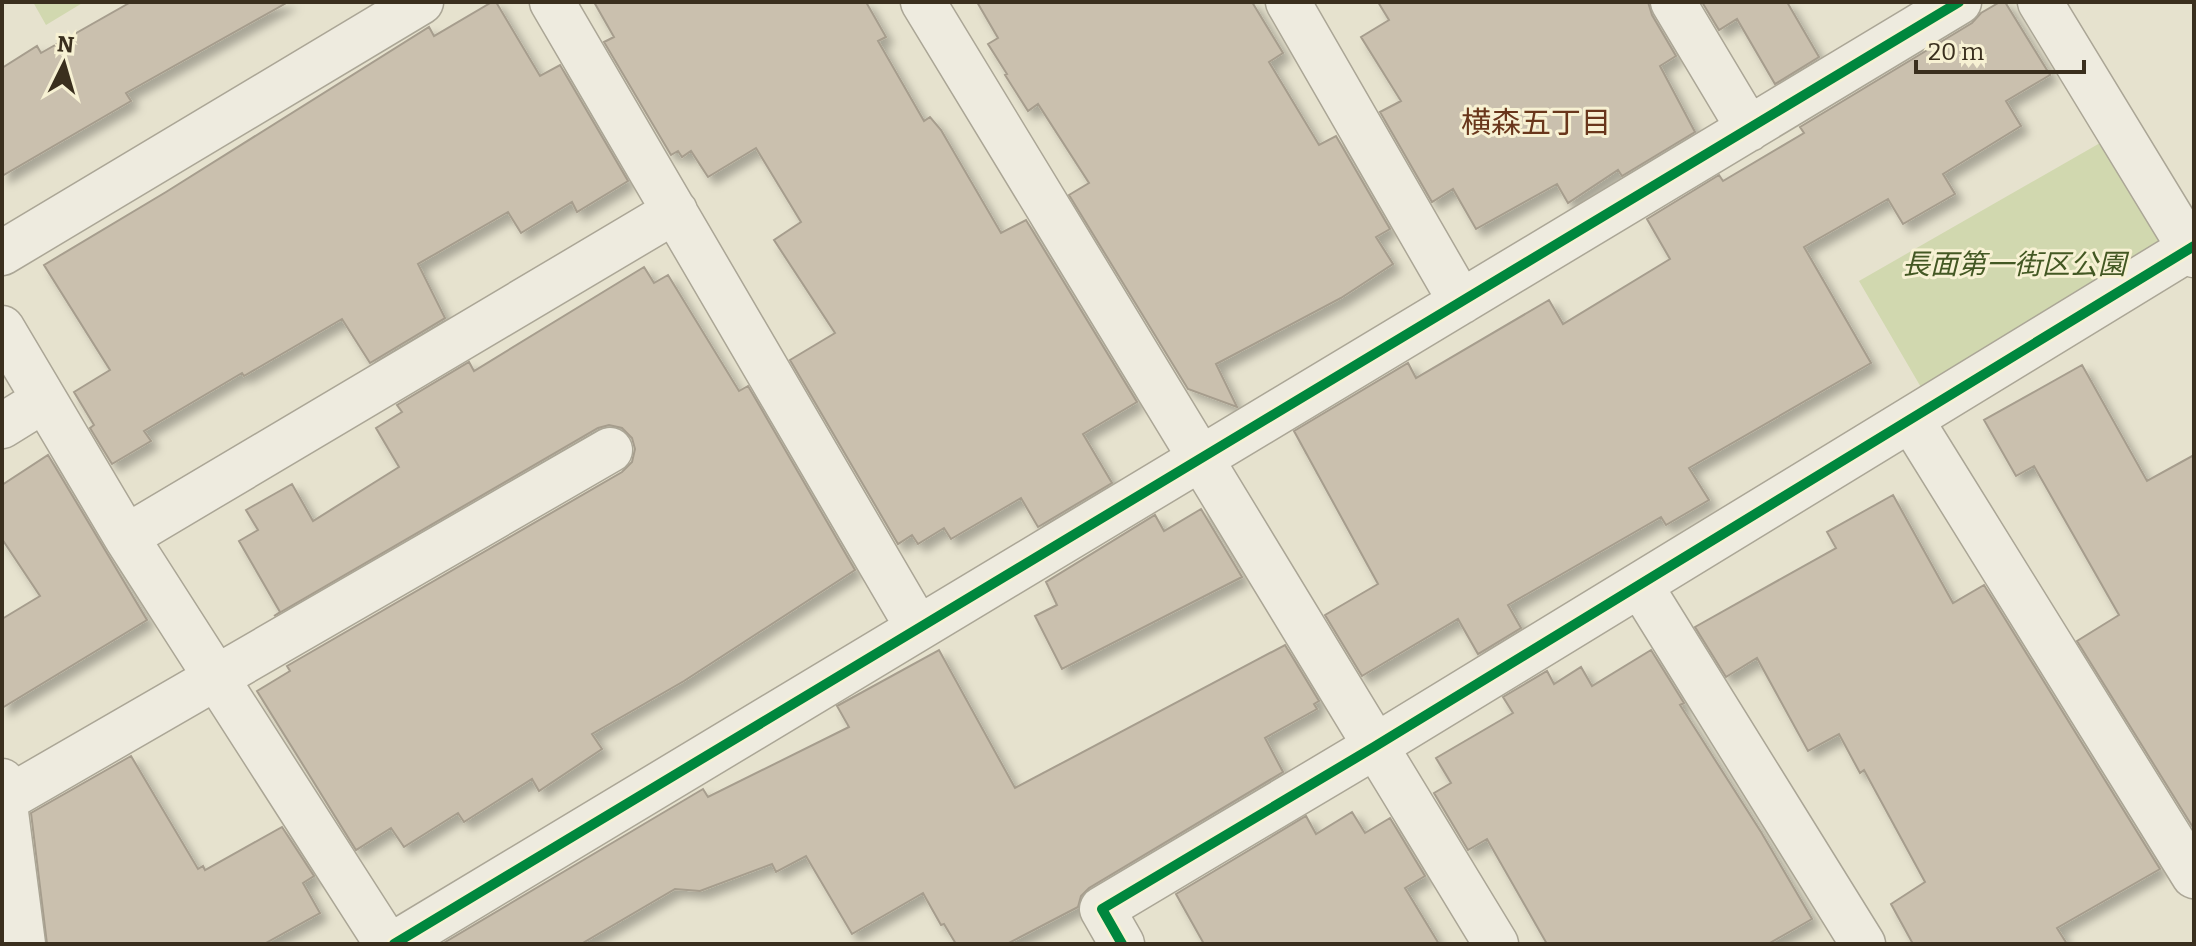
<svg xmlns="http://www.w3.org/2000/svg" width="2196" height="946" font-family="Bitter,'Noto Sans JP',serif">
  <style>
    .green { fill: #d1d8af }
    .building { fill: #cac0ae; stroke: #a69d8d; stroke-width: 2; filter: url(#shadow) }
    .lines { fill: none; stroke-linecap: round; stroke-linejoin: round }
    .minor-casing { stroke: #aba696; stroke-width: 47 }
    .minor { stroke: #eeebdf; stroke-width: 44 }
    .cycleway-casing { stroke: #f7f1d3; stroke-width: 15 }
    .cycleway { stroke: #00873e; stroke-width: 10 }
    .labels { text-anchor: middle; stroke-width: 6; stroke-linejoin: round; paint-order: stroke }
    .park-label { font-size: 28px; font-style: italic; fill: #435823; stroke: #f7f1d3 }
    .neighbourhood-label { font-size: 30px; fill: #69361b; stroke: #f7f1d3 }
  </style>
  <defs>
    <filter id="shadow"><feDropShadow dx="7" dy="7" stdDeviation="4" flood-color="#0004"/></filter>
  </defs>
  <rect width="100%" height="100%" fill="#e6e2ce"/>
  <!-- green -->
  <path class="green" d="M33,2H84L46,25Z
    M2107,139L2169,246L1922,389L1859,281Z"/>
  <!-- building -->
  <path class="building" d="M131,2H288L126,93L131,101L2,176V68L37,46L41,53Z
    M492,2H496L540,76L560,65L628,181L577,212L572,202L521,233L508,212L418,264L445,318L370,363L342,319L244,376L242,373L144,431L151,441L112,464L90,428L94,425L74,392L110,370L44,265L166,192L429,27L434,36Z
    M594,2H866L886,37L878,41L924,121L930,117L941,130L1001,233L1026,220L1137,402L1083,434L1112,483L1038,527L1021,498L951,539L944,528L918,544L912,535L898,544L790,360L835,333L774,240L801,222L756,148L708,177L691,151L682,157L678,151L671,155L604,42L614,37Z
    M977,2H1252L1283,53L1269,62L1319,145L1336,136L1390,229L1376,237L1393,264L1341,298L1216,364L1237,407L1188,389L1069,195L1089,183L1038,104L1028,111L1005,75L1007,74L988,44L998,38Z
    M1378,2H1648L1652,15L1676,56L1660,66L1695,132L1622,176L1618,170L1568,203L1557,184L1476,229L1453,189L1432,202L1380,112L1401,101L1361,37L1389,20Z
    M1702,2H1787L1819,57L1775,84L1737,19L1719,30Z
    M2000,2H2005L2050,75L2006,101L2021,126L1943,174L1955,194L1903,224L1888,199L1804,247L1871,363L1689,468L1709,500L1666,525L1661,517L1508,605L1521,628L1478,654L1458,619L1362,676L1325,615L1378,584L1294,431L1408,363L1416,378L1549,300L1563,324L1670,259L1647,219L1719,175L1723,181L1804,133L1800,127L1972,23L1981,13Z
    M644,267L654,283L668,275L739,391L748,386L855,570L684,681L592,734L602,749L539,791L532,779L464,822L458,813L404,847L391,828L356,850L257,691L290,671L287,666L622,472L632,462L635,449L632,438L622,428L609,425L598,428L274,616L280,612L239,541L258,530L246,510L292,484L313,521L399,467L376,428L402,412L397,405L469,362L474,371Z
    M2082,365L2147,481L2194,455V829L2077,641L2119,615L2034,466L2016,476L1984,420Z
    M48,455L147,620L2,708V619L40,596L2,539V485Z
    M1893,495L1953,603L1984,585L2160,869L2057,928L2067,944H1913L1891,904L1925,882L1864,770L1860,773L1839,734L1808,751L1757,658L1726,677L1695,627L1836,548L1827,532Z
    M1201,509L1242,577L1062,669L1035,616L1057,605L1046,582L1155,515L1164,531Z
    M1285,645L1319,701L1314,704L1317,709L1265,738L1283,772L1089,888L1081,896L1078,907L1007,944H956L944,924L941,925L923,893L852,934L806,856L776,872L772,864L700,891L675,889L581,944H442L703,789L708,797L849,727L837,706L939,650L1015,788Z
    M1651,650L1684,703L1680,705L1761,832L1812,919L1768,944H1547L1487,839L1468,850L1434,793L1451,783L1436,758L1513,713L1503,697L1547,671L1554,684L1581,667L1592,686Z
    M131,756L198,869L203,866L205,870L282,827L314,876L303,883L320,913L264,944H47L31,813Z
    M1352,812L1365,833L1390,818L1425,876L1405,888L1439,944H1204L1176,894L1306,816L1316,834Z"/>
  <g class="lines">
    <defs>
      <path id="minor" d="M552,2L918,628
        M923,2L1496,944
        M1288,2L1461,302
        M1673,2L1749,129
        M2040,2L2194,255
        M2,253L421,2
        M2,328L126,537L387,944
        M1911,420L2194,876
        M2,426L44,400
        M126,537L675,211
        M1640,585L1863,944
        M2,781L23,944
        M6,799L610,450
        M394,944L1959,2
        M1122,944L1102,909L1374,747L2194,246"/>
    </defs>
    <!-- minor casing -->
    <use href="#minor" class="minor-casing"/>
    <!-- minor -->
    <use href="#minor" class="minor"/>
    <defs>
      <path id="cycleway" d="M394,944L1959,2
        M1122,944L1102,909L1374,747L2194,246"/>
    </defs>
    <!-- cycleway casing -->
    <use href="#cycleway" class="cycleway-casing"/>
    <!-- cycleway -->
    <use href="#cycleway" class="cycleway"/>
  </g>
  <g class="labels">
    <!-- park labels -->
    <g class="park-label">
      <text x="2014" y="274">長面第一街区公園</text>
    </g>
    <!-- neighbourhood labels -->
    <g class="neighbourhood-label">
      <text x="1536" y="133">横森五丁目</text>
    </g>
  </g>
  <!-- border -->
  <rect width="2196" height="946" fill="none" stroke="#3a2f1e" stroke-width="8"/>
  <!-- north arrow -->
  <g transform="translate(64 64) rotate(5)" stroke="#f7f1d3" stroke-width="6" paint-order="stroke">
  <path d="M0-6L14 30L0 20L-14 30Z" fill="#3a2f1e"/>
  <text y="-12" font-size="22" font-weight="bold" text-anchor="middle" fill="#3a2f1e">N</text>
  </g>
  <!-- scale -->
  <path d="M1916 60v12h168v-12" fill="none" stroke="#3a2f1e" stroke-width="4"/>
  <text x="1928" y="60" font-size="24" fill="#3a2f1e" stroke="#f7f1d3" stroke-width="6" paint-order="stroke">20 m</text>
</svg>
